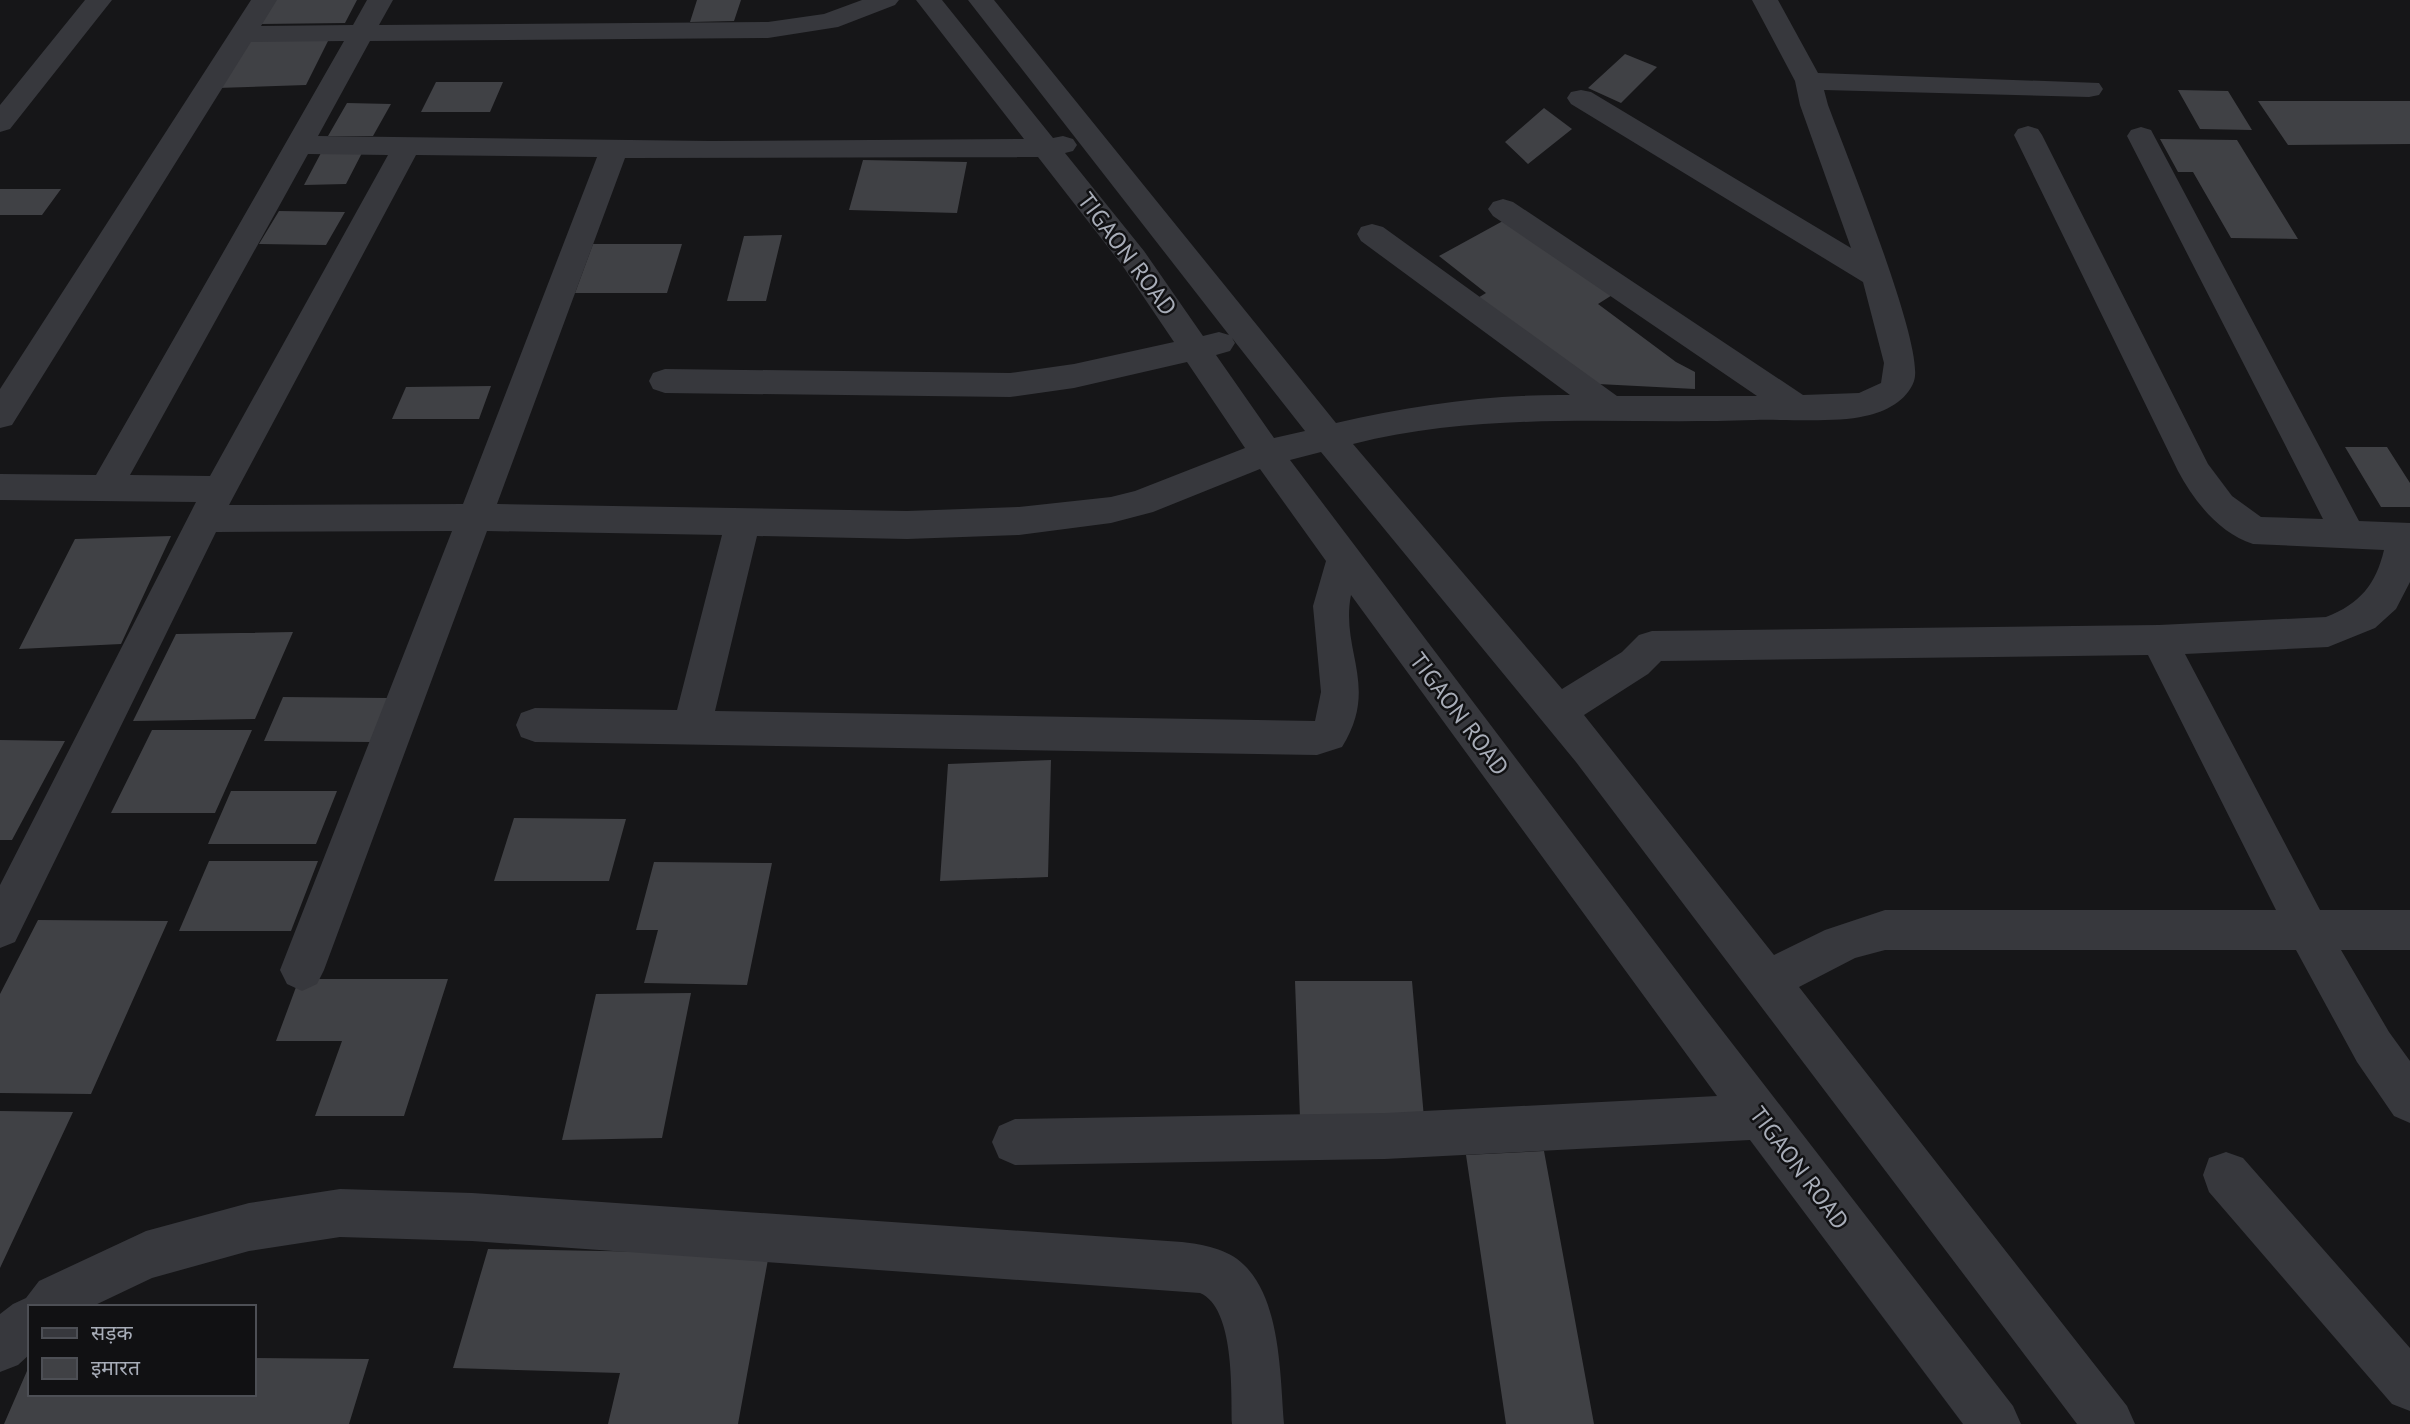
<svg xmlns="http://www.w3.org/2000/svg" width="2410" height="1424" font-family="'PT Sans','Noto Sans Devanagari',sans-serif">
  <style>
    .building { fill: #404145 }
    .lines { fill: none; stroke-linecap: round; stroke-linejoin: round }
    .minor { fill: #37383d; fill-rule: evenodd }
    .labels { text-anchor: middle; stroke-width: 5; stroke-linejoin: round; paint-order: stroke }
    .street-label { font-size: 24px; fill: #a8adb8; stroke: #111113 }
  </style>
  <rect width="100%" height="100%" fill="#161618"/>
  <!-- building -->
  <path class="building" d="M276,0H357L345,23L261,24Z
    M697,0H741L734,21L690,22Z
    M329,39L306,85L217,88L243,41Z
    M1625,54L1657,67L1621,103L1588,88Z
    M436,82H503L490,112H421Z
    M2178,90L2228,91L2252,130L2200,129Z
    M2258,101H2410V144L2288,145Z
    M347,103L391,104L373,136H328Z
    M1544,108L1572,129L1528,164L1505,142Z
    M2160,139L2237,140L2298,239L2231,238L2193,172H2178Z
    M322,151H363L346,184L304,185Z
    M863,160L967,162L957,213L849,210Z
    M0,189H61L42,215H0Z
    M279,211L345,212L326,245L259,244Z
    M1512,216L1617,292L1598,304L1676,362L1695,372V389L1598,384L1476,299L1486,293L1439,256Z
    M782,235L766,301H727L744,236Z
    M593,244H682L667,293H575Z
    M491,386L479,419H392L406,387Z
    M2345,447H2387L2410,483V507H2381Z
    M171,536L121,644L19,649L75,539Z
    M293,632L255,719L133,721L176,634Z
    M283,697L388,698L370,742L264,741Z
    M152,730H252L215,813H111Z
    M0,740L65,741L12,840H0Z
    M1051,760L1048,877L940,881L948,764Z
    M231,791H337L316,844H208Z
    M514,818L626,819L609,881H494Z
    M209,861H318L291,931H179Z
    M654,862L772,863L747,985L644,983L658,930H636Z
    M38,920L168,921L91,1094L0,1093V994Z
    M299,979H448L404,1116H315L342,1041H276Z
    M1295,981H1412L1424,1118H1300Z
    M691,993L662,1138L562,1140L596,994Z
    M0,1111L73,1112L0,1268Z
    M1544,1151L1594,1424H1506L1466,1155Z
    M488,1249L769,1254L738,1424H608L620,1373L453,1368Z
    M254,1358L369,1359L349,1424H4L30,1364V1394H254Z"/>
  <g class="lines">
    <!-- minor -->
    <path class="minor" d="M85,0H112L10,129L0,132V105Z
      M251,0H277L261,26L353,25L367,0H393L379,25L768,22L824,14L862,0H899L895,5L838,27L768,38L370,41L318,136L711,141L1024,139L916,0H942L1053,138L1063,136L1073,139L1077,145L1073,151L1065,153L1144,251L1203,336L1219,332L1229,335L968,0H994L1336,423C1413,405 1490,394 1570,395L1361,241L1357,234L1361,227L1372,224L1383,227L1617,396H1757L1493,216L1488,209L1493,202L1503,199L1513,202L1803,395L1859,393L1881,383L1884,363L1863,282L1571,104L1567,98L1571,92L1581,90L1591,92L1851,248L1800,105L1795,81L1752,0H1778L1818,73L2099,83L2103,89L2099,95L2089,97L1824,90L1828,105C1844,149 1926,348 1914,381C1907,401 1885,412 1865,416C1836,423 1785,419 1754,420C1617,425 1489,410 1353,444L1562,689L1622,652L1639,635L1652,631L2159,625L2326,617C2360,604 2376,584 2384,550L2253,544C2219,533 2194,501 2178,471L2014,135L2018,129L2028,126L2038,129L2042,135L2208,464L2232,496L2261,517L2323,519L2127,136L2131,130L2141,127L2151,130L2359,521L2410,523V582L2396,609L2375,628L2328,647L2185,654L2320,910H2410V950H2341L2389,1032L2410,1061V1123L2394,1116L2357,1062L2296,950H1885L1855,958L1799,987L2127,1406L2135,1424H2077L1576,762L1321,452L1290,460L1704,1007L2013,1406L2021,1424H1963L1750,1140L1385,1159L1015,1165L999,1158L992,1142L999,1126L1015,1119L1385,1113L1717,1096L1351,595C1340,651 1380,686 1342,747L1317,755L535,742L521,737L516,725L521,713L535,708L677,710L722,535L487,531L324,970L317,984L302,991L287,984L280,970L452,531L216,532L15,942L0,948V885L196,502L0,500V474L96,475L344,41L251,42L12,425L0,428V389ZM308,154L388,155L210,476L130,475ZM416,155L597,157L463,504L229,505ZM1038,157L1122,265L1174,342L1074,364L1010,373L665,369L653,373L649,381L653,389L665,393L1010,397L1074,388L1187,362L1245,448L1135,491L1111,497L1019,507L907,511L497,504L625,158ZM1232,338L1305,431L1274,438L1216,355L1230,351L1235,343ZM1260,469L1326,561L1313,606L1321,692L1315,721L715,711L757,536L907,539L1019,535L1111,523L1153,512ZM2148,655L2276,910H1885L1825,930L1774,955L1584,715L1648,674L1661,661Z
      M2226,1152L2243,1158L2410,1348V1411L2392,1404L2209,1192L2203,1175L2209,1158Z
      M340,1189L472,1193L1182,1242C1202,1244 1228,1249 1243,1264C1281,1299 1280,1376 1284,1424H1232C1231,1391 1235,1308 1200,1293L472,1241L340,1237L249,1251L152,1278L91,1307H30V1354L18,1365L0,1372V1314L13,1304L26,1298L39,1281L146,1231L249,1203Z"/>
  </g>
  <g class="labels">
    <!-- street labels -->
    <g class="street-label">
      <text transform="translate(1127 254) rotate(53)" y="8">TIGAON ROAD</text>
      <text transform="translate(1459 714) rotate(53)" y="8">TIGAON ROAD</text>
      <text transform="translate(1799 1168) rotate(53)" y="8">TIGAON ROAD</text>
    </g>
  </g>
  <!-- legend -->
  <rect x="28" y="1305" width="228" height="91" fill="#111113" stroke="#4d4f55" stroke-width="2"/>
  <rect x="42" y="1328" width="35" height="10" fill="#37383d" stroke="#4d4f55" stroke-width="2"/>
  <text x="91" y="1340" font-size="21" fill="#a8adb8">सड़क</text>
  <rect x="42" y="1358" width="35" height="21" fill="#404145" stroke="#4d4f55" stroke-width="2"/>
  <text x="91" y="1375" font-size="21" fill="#a8adb8">इमारत</text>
</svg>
